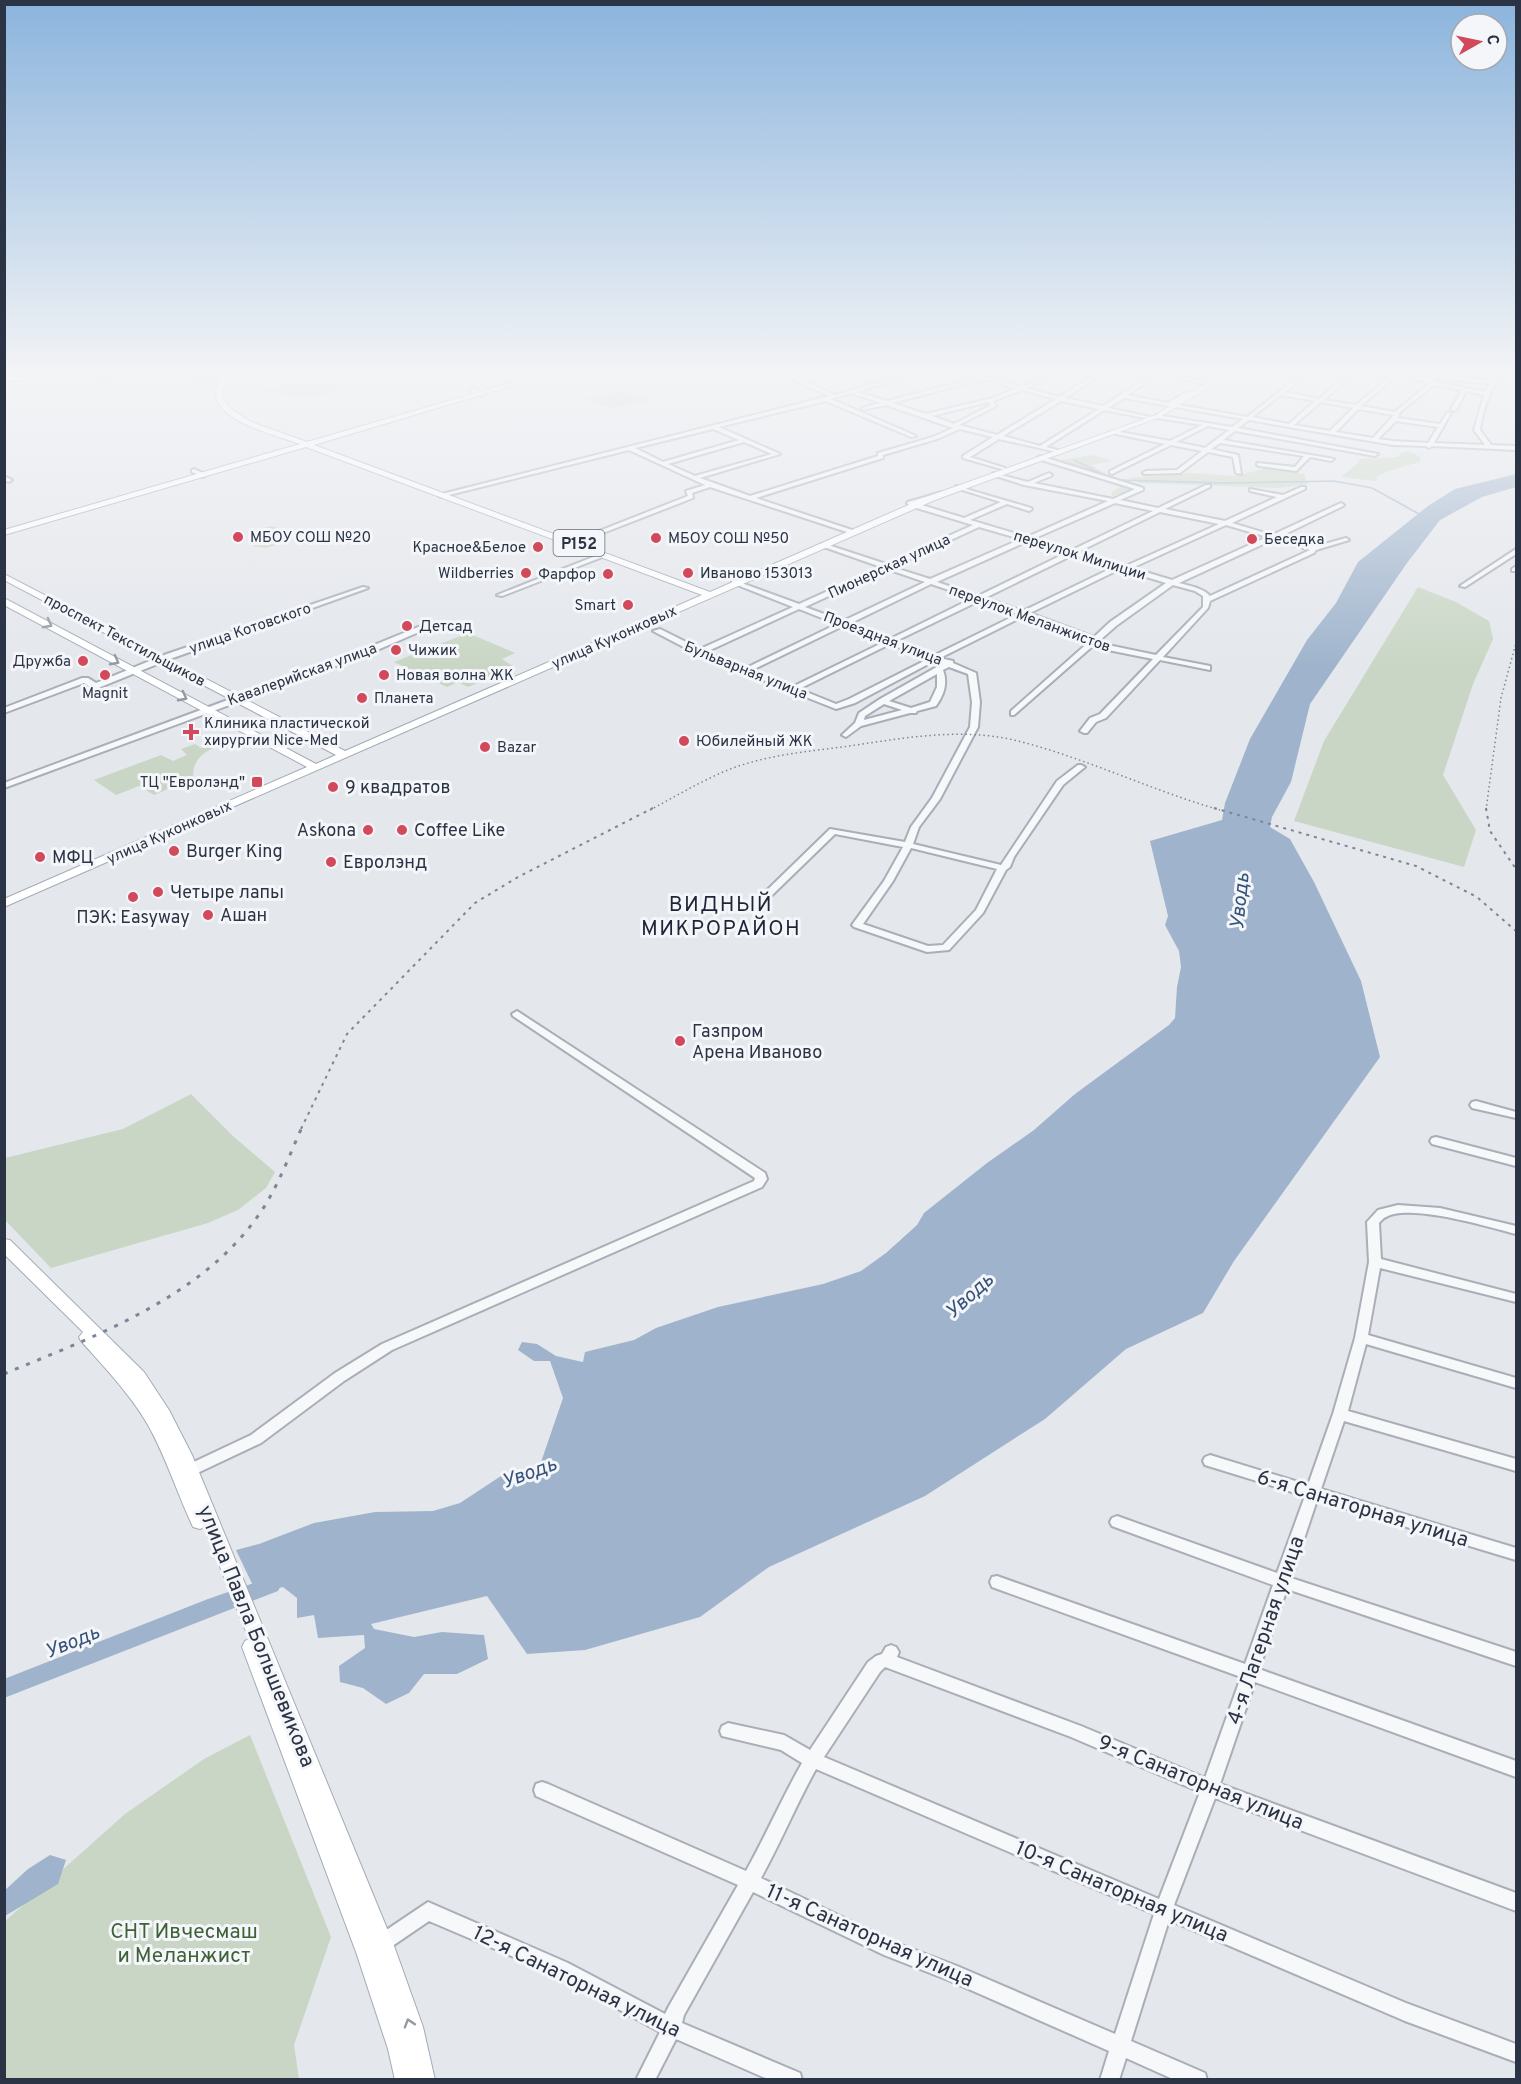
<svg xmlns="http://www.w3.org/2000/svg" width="1521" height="2084" font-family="Overpass,sans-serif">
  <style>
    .green { fill: #c9d6c5 }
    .water { fill: #9fb4cc }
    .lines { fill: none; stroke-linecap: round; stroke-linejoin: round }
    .stream { stroke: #9fb4cc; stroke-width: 1.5 }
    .river { fill: #9fb4cc; fill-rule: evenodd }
    .minor-casing { stroke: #a9aeb7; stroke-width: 4 }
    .major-casing { stroke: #a3abb8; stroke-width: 2 }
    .minor { fill: #f7f8fa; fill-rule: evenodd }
    .major { fill: #fff; fill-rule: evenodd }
    .rail-far2 { stroke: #7d8696; stroke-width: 1.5; stroke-dasharray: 1.5 3; stroke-linecap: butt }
    .rail-far1 { stroke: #7d8696; stroke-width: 2; stroke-dasharray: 3 5; stroke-linecap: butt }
    .rail { stroke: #7d8696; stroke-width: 3; stroke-dasharray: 4 8; stroke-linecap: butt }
    .oneway { stroke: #959aa2 }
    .poi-dot { fill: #d1495b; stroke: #f4f6f9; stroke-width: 2 }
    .labels { text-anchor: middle; stroke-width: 6; stroke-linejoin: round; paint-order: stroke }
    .far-poi-label { font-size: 15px; fill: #2b3445; stroke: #f4f6f9; text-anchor: start }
    .far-street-label { font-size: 15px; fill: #2b3445; stroke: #f4f6f9 }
    .shield { fill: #f4f6f9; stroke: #676e7b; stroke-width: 1.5 }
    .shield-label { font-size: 16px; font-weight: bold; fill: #2b3445 }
    .poi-label { font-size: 18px; fill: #2b3445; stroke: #f4f6f9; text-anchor: start }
    .water-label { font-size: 20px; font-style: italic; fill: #34527a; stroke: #f4f6f9 }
    .quarter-label { font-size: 21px; letter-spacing: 1.5px; fill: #1d2536; stroke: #f4f6f9 }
    .near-street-label { font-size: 21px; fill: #2b3445; stroke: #f4f6f9 }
    .near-park-label { font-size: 21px; fill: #3f6138; stroke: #f4f6f9 }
  </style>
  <rect width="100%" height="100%" fill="#e4e7ec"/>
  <!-- green -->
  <path class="green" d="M287,383H342L352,387C342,397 277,398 266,391L273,385Z
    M623,390L651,400L613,408L585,399Z
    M1409,451L1421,457L1420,462C1405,466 1391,470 1377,476L1376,481L1341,477L1359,462L1357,459L1398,457L1401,453Z
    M1092,455L1112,461L1092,465C1105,476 1123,479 1140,484V487L1112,496V492L1120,487L1118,484L1066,464L1061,460Z
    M1268,468L1304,474L1308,484L1279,488L1140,483L1129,478L1190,473L1235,476Z
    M271,526L282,529L280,544L266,548L253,546V531Z
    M1418,587L1456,602L1489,621L1493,639L1473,684L1443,775L1476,830L1464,867L1294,821L1324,741Z
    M468,633L515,653L502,659L514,667L468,687L458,682L447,687L394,662Z
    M225,737L230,741C211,749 192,754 193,778L154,795L139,786L116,795L94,780L161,755L173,761L187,755L181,749L195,744L201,748Z
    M191,1094L234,1137L275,1172L266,1188L238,1210L208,1223L51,1268L5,1220V1158L123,1129Z
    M250,1735L331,1937L294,2045L299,2079H5L4,1922L125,1814L204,1759Z"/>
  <!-- water -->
  <path class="water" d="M1516,474V487L1482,497L1440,520L1407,563L1310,704L1291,782L1272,817L1270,827L1290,839L1314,882L1361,981L1380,1057L1234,1261L1203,1313L1126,1349L1045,1419L925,1496L769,1567L700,1617L585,1650L527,1654L487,1596L371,1624L374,1629L414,1637L442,1632L484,1635L488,1659L457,1674H424L409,1693L386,1704L363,1688L340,1682L339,1666L365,1648L364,1635L318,1638L314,1615L297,1618V1598L283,1587L257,1594L236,1550L259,1544L314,1523L375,1512L433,1511L460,1503L501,1476L513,1478L540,1465L563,1398L550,1361H534L518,1350L522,1342L537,1344L556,1356L583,1362L585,1352L634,1340L656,1328L718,1307L823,1284L861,1271L886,1253L917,1225L924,1213L987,1163L1034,1130L1075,1094L1169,1025L1175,1018L1177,987L1181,967L1179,951L1165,925L1168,916L1150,841L1222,820L1225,803L1250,739L1307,640L1336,603L1358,562L1428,506L1455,489Z
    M50,1855L66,1860L58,1884L5,1916V1890L28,1869Z"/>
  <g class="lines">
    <!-- stream -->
    <path class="stream" d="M1074,460L1112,479
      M1117,480L1226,483L1334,481L1372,488L1421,515"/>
    <!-- river -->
    <path class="river" d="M271,1577L278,1579L281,1585L278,1591L4,1698V1679L208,1599Z"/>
    <defs>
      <path id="minor" d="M109,375H240L238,377L4,380V376Z
        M499,375H506L516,379L513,381Z
        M783,375H790L835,395L902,375H910L857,392L887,401L978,378L972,375C988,375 1003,384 1019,386C1031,387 1043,375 1055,375L1026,388L1059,397L1095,375H1101L1065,398L1103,406L1152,375H1158L1127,395L1168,403L1183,394L1192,392L1194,395L1186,396L1174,404L1247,417L1301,375H1306L1285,392L1319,399L1347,375H1352L1324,400L1356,405L1392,375H1397L1361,406L1395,412L1430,383L1400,375L1429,378L1433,375H1441L1492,381L1497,375H1502C1489,391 1483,409 1480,430L1491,445L1516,446V450L1432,446L1429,448L1426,446L1393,445L1249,420L1238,428L1378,454L1375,456L1235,431L1223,440L1334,459L1331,461L1310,457L1296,471L1259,466L1257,465V463L1295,467L1304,456L1220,443L1211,449L1238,455L1241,474L1236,473L1233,457L1208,452L1180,473L1144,474L1143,473L1146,471L1177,470L1202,451L1171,445L1112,474L1110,473V471L1165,444L1116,434L1113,432L1114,431L1170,441L1202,425L1158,418L1156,415L1232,427L1243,419L1124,398L1108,408L1150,417V419L1104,410L1046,447L1057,450V452L999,439L970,457L1005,468V470L963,458V456L993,437L960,429L937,439L883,455V458L756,498L852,530V532L850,533L710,487L692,493L693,498L598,535L583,545H579V543L594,533L688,496L686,491L705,485L629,450L441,497L438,495L829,396ZM1436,378L1490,384L1485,392L1435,382L1433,380ZM984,379L1016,388L993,398L926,414L892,403ZM1434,385L1462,390L1451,409L1454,411L1457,409L1466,391L1484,395L1474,430L1485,445L1434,443L1451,413H1447L1440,424L1398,418L1400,412ZM1022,390L1056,399L997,435L959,425L996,406L993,401ZM851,393L881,403L862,408V410L886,405L953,428L933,437L878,453V456L750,496L700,478L780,454L719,427L826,401L911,437L916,436L831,399ZM1281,395L1315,401L1289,424L1252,417ZM1061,401L1099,409L1040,446L1003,436ZM988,402L991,405L954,424L932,416ZM1321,402L1353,408L1330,431L1294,425ZM1358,409L1394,415L1373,438L1336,432ZM1396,421L1438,427L1428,443L1393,441L1378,439ZM1208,426L1229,430L1205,448L1176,442ZM713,429L739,440L663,462L635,448ZM744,442L772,454L695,476L668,464Z
        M1161,375H1173L1213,383L1210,385Z
        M472,388L483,393L484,394L481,396L470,391Z
        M1040,456L1143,488V490L1120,500L1158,508L1206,485H1210V487L1165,509L1225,521L1277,497L1250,491V489L1283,495L1301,487H1305V489L1232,523L1272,535L1341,503L1344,505L1343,506L1279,537L1314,547L1346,538L1349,540L1316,550L1314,553L1210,601L1208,608L1163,657L1210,666V670L1160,660L1106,718L1096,722L1087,733H1084L1080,731L1090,718L1100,714L1153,659L1098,648L1095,644L1014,715H1011V711L1090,641L1086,638L1024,616L940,658L953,661V663L976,673L980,702L978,727L940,799L919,827L913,844L1001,865L1057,781L1078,765H1081L1085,767L1063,785L1014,857L1010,867L1006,870L983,913L949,950L927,952L854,927L852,925L884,881L903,847L835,834L767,900H761L759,898L761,896L830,829L905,842L911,827L932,798L970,727L972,702L968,674L949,667L943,670C948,683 944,695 936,706L917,711L916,713H910L861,726L846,737L842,735L855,723L859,713L880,699L942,664L934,661L855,703L836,709L697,654L653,631L660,629L700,649L793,607L732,583V581H736L799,604L881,567L821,546V544H825L886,564L973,525L910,506L907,503L908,502L942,492V494L915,503L964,518L1001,502L956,488V486L1031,508L1032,509L1029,511L1007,504L970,520L1027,537L1108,501L1024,485L993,475V473L1028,482L1049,473L1052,475L1051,476L1034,483L1113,499L1135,489L1038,459L1037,458ZM1115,503L1153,511L1072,550L1033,539ZM1160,512L1219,524L1128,565L1124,566L1078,552ZM1226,525L1267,537L1172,580L1132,568ZM979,527L1021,539L930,579L892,567ZM1274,539L1310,550L1210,596C1203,588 1190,586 1179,583ZM1028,541L1066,553L978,596L937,582ZM1073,555L1114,567L1023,611L985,598ZM887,569L925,582L843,621L805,607ZM1120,569L1166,583L1110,622L1094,637L1030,613ZM931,584L973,598L890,639L849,624ZM1173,585L1195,591L1203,596V607L1156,655L1103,644L1099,641L1116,626ZM979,601L1018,614L933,656L896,641ZM799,609L837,624L746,668L706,652ZM843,626L884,642L792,687L752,670ZM890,644L928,659L849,699L836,704L799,689ZM937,674V687L930,702L911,708L889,701ZM884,704L902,710L864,720L865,716ZM911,848L997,869L976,910L943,945L928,946L863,924L893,881Z
        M194,469L205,474L206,475L203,477L192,472V470Z
        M4,476L12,480L9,482L4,480Z
        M1516,549V554L1465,587L1460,586Z
        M603,553L605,554V556L502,596L497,595Z
        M1516,566V571H1512V569Z
        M363,587L368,588L170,659L98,688H92L84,683L4,713V708L82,678H88L96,683L164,655Z
        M428,623L435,625L368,654L4,788V783L362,650Z
        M517,1011L765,1173L767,1179L762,1187L392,1350L344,1381L261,1443L191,1476L186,1478L181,1476L179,1472L181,1468L251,1435L335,1373L382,1344L754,1181L755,1178L513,1016L512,1014Z
        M1476,1101L1516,1112V1118L1472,1108L1470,1105L1472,1102Z
        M1436,1137L1516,1158V1166L1432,1144L1430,1141L1432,1138Z
        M1398,1205L1440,1208L1516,1226V1234C1489,1227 1409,1203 1386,1217C1383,1218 1381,1221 1379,1223L1381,1259L1516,1294V1302L1380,1268L1368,1335L1516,1378V1388L1366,1344L1348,1411L1516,1459V1471L1344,1421L1321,1489L1516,1548V1560L1317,1500L1291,1578L1516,1652V1666L1287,1589L1259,1669L1516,1761V1777L1255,1682L1220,1784L1516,1893V1911L1215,1798L1174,1905L1406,2003L1516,2044V2062L1405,2021L1169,1920L1131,2041L1205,2073L1207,2080H1175L1126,2058L1119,2080H1100L1109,2051L948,1980L884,1955L753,1892L684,2015L682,2023L800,2073L802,2080H770L676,2039L655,2080H636L660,2032L556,1975L429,1921L385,1951L379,1954L373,1951L370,1945L373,1939L428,1902L568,1963L665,2014L669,2006L738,1885L536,1796L534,1790L536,1784L542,1782L548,1784L746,1871C766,1835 782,1798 802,1763L781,1750L722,1736L720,1731L722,1726L728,1723L784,1735L810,1750L868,1662L876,1656L882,1654L886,1647L891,1645L896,1647L899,1652L897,1657L1081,1726L1205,1778L1241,1677L992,1587L990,1582L992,1577L997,1576L1245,1664L1273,1585L1112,1526L1110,1522L1112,1518L1117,1516L1277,1573L1305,1496L1205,1465L1203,1461L1205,1457L1210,1455L1308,1485L1333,1414L1355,1338L1369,1262L1367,1222L1378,1210ZM885,1667L1071,1737L1200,1792L1159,1899L824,1757L880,1672ZM816,1769L1154,1914L1115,2034L957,1966L894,1942L761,1878C781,1842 796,1805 816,1769Z"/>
      <path id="major" d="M222,375H228L222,392L223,399L230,408L251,422L307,442L538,375H548L314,445L710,592L929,496L1156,415L1220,375H1228L1160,417L935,500L4,907V899L307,767L4,605V598L316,764L336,755L4,580V574L345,751L702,595L306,447L4,535V530L300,444C278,436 222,423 216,397C214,389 218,382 222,375Z
        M4,1239L10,1240L144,1372L169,1410L192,1455L393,1943L423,2027L435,2080H395L388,2049L356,1952L242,1647L245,1641L249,1639L204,1527L200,1529L193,1527C177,1493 166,1457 148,1425C130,1394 105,1368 81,1341L79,1337L83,1332L4,1254Z"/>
    </defs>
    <!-- minor casing -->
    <use href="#minor" class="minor-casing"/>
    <!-- major casing -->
    <use href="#major" class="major-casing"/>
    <!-- minor -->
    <use href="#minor" class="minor"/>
    <!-- major -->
    <use href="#major" class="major"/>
    <!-- rail-far2 -->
    <path class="rail-far2" d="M650,810C674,797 698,783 723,772C760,756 803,752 842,747C899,739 957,727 1014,740C1084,757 1150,790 1220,810
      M1486,810L1501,698L1516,643"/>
    <!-- rail-far1 -->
    <path class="rail-far1" d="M1214,808L1416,866L1477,897L1516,931
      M1486,808L1490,831L1516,869
      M301,1129L347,1034L475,903L518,877L653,808"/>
    <!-- rail -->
    <path class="rail" d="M4,1374C95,1336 202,1298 260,1213C278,1187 289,1156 302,1127"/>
  </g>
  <!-- one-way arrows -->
  <defs><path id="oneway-chevron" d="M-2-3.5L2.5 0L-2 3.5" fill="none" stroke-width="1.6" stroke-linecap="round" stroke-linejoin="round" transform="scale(1.5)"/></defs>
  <g class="oneway">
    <use href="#oneway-chevron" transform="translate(48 624) rotate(28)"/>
    <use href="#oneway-chevron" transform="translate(115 661) rotate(28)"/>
    <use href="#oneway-chevron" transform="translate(183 697) rotate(28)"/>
    <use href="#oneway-chevron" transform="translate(409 2023) rotate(-107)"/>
  </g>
  <!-- sky -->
  <linearGradient id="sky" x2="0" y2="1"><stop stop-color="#8bb4dd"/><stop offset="0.56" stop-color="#f3f4f6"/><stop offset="1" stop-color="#f3f4f6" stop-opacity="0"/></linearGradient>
  <rect width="1521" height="667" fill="url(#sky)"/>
  <!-- markers -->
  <g class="poi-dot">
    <circle cx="238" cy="537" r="6"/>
    <circle cx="656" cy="538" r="6"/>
    <circle cx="1252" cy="539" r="6"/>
    <circle cx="538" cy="547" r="6"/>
    <circle cx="526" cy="573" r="6"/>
    <circle cx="688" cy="573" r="6"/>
    <circle cx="608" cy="574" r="6"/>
    <circle cx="628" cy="605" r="6"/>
    <circle cx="407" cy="626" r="6"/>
    <circle cx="396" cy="650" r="6"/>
    <circle cx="83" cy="661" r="6"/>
    <circle cx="105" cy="675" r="6"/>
    <circle cx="384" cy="675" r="6"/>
    <circle cx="362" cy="698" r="6"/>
    <path d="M188 723h6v6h6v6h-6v6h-6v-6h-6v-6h6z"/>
    <circle cx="684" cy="741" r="6"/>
    <circle cx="485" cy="747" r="6"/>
    <rect x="251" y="776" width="12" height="12" rx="3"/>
    <circle cx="333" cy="787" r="6"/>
    <circle cx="368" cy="830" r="6"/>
    <circle cx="402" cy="830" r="6"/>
    <circle cx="174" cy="851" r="6"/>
    <circle cx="40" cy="857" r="6"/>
    <circle cx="331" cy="862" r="6"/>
    <circle cx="158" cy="892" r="6"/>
    <circle cx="133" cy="897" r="6"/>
    <circle cx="208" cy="915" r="6"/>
    <circle cx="680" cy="1041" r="6"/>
  </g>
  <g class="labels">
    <!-- far-poi labels -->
    <g class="far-poi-label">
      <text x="250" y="542">МБОУ СОШ №20</text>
      <text x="668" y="543">МБОУ СОШ №50</text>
      <text x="1264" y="544">Беседка</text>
      <text x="526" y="552" text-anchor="end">Красное&amp;Белое</text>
      <text x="514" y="578" text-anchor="end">Wildberries</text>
      <text x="700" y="578">Иваново 153013</text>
      <text x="596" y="579" text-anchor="end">Фарфор</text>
      <text x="616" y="610" text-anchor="end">Smart</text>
      <text x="419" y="631">Детсад</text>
      <text x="408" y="655">Чижик</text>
      <text x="71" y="666" text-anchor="end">Дружба</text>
      <text x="396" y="680">Новая волна ЖК</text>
      <text x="105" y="698" text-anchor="middle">Magnit</text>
      <text x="374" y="703">Планета</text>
      <text x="204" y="728">Клиника пластической<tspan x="204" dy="17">хирургии Nice-Med</tspan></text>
      <text x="696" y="746">Юбилейный ЖК</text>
      <text x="497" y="752">Bazar</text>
      <text x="245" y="787" text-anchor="end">ТЦ "Евролэнд"</text>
    </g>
    <!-- far-street labels -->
    <g class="far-street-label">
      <text transform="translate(1080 555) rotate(17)" y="5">переулок Милиции</text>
      <text transform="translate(889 566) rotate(-25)" y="5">Пионерская улица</text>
      <text transform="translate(1030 618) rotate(20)" y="5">переулок Меланжистов</text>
      <text transform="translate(250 628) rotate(-19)" y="5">улица Котовского</text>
      <text transform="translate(614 637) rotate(-24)" y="5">улица Куконковых</text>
      <text transform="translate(883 638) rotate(21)" y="5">Проездная улица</text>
      <text transform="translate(125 640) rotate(28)" y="5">проспект Текстильщиков</text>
      <text transform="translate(746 670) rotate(22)" y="5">Бульварная улица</text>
      <text transform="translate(302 674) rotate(-20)" y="5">Кавалерийская улица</text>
      <text transform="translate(169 832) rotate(-24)" y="5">улица Куконковых</text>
    </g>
    <!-- shield labels -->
    <rect class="shield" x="553.5" y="530" width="51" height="26" rx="4.5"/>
    <g class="shield-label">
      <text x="579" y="549">Р152</text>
    </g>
    <!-- poi labels -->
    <g class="poi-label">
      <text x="345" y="793">9 квадратов</text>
      <text x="356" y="836" text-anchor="end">Askona</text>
      <text x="414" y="836">Coffee Like</text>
      <text x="186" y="857">Burger King</text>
      <text x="52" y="863">МФЦ</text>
      <text x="343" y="868">Евролэнд</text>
      <text x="170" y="898">Четыре лапы</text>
      <text x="220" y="921">Ашан</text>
      <text x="133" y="923" text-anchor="middle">ПЭК: Easyway</text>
      <text x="692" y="1037">Газпром<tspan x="692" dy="21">Арена Иваново</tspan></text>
    </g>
    <!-- water labels -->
    <g class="water-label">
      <text transform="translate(1239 901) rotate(-84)" y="7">Уводь</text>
      <text transform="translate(969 1295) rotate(-42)" y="7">Уводь</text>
      <text transform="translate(529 1472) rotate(-20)" y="7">Уводь</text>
      <text transform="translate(72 1641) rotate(-22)" y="7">Уводь</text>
    </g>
    <!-- quarter labels -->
    <g class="quarter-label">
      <text x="721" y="911">ВИДНЫЙ<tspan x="721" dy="24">МИКРОРАЙОН</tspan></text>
    </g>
    <!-- near-street labels -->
    <g class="near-street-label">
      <text transform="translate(1363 1508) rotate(17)" y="7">6-я Санаторная улица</text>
      <text transform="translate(1265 1630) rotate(-71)" y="7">4-я Лагерная улица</text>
      <text transform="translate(257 1636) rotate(68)" y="7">улица Павла Большевикова</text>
      <text transform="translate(1201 1782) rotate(22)" y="7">9-я Санаторная улица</text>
      <text transform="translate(1122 1891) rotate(23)" y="7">10-я Санаторная улица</text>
      <text transform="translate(870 1935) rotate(24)" y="7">11-я Санаторная улица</text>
      <text transform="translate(577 1981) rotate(26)" y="7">12-я Санаторная улица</text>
    </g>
    <!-- near-park labels -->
    <g class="near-park-label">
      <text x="184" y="1938">СНТ Ивчесмаш<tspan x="184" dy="24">и Меланжист</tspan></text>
    </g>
  </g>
  <!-- border -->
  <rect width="1521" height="2084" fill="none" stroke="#2b3445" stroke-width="12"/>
  <!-- north arrow -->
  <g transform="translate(1479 42) rotate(81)"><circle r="28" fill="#f4f6f9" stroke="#a4a8b1" stroke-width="1.5"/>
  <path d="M0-4.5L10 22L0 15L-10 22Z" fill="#d1495b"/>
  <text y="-9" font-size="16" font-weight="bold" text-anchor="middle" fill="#2b3445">С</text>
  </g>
</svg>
